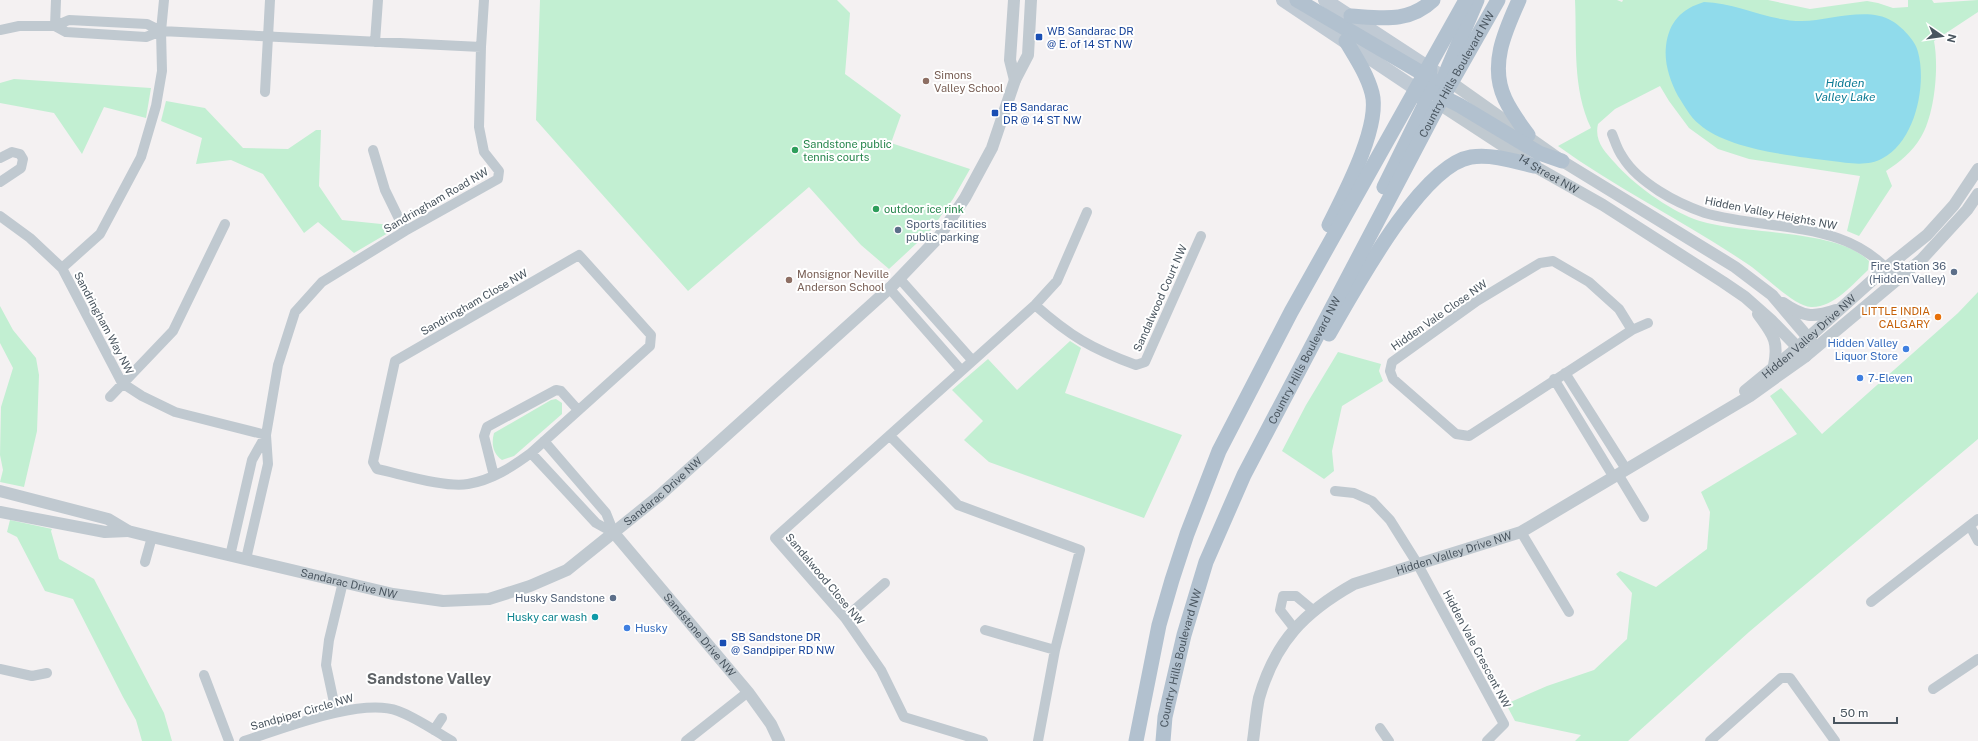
<svg xmlns="http://www.w3.org/2000/svg" width="1978" height="741" font-family="'Public Sans',sans-serif">
  <style>
    .green { fill: #c2efd2 }
    .water { fill: #90dbeb }
    .lines { fill: none; stroke-linecap: round; stroke-linejoin: round }
    .minor { stroke: #c0c9d0; stroke-width: 10 }
    .tertiary { stroke: #c0c9d0; stroke-width: 12 }
    .secondary { stroke: #c0cad4; stroke-width: 14 }
    .primary { stroke: #b2c1cf; stroke-width: 15 }
    .transit-dot { fill: #1a4fb4; stroke: #fff; stroke-width: 1.5 }
    .education-dot { fill: #8d6e63; stroke: #fff; stroke-width: 1.5 }
    .leisure-dot { fill: #2e9e5b; stroke: #fff; stroke-width: 1.5 }
    .service-dot { fill: #5c6f8a; stroke: #fff; stroke-width: 1.5 }
    .food-dot { fill: #e8710a; stroke: #fff; stroke-width: 1.5 }
    .shop-dot { fill: #3f7fe0; stroke: #fff; stroke-width: 1.5 }
    .culture-dot { fill: #0f9aa8; stroke: #fff; stroke-width: 1.5 }
    .labels { text-anchor: middle; stroke-width: 4; stroke-linejoin: round; paint-order: stroke }
    .transit-label { font-size: 11px; fill: #164399; stroke: #fff; text-anchor: start }
    .street-label { font-size: 11px; fill: #49555f; stroke: #fff }
    .education-label { font-size: 11px; fill: #785e54; stroke: #fff; text-anchor: start }
    .leisure-label { font-size: 11px; fill: #27864d; stroke: #fff; text-anchor: start }
    .service-label { font-size: 11px; fill: #4e5e75; stroke: #fff; text-anchor: end }
    .food-label { font-size: 11px; fill: #c56008; stroke: #fff; text-anchor: end }
    .shop-label { font-size: 11px; fill: #366cbe; stroke: #fff; text-anchor: start }
    .culture-label { font-size: 11px; fill: #0d838f; stroke: #fff; text-anchor: end }
    .water-label { font-size: 12px; font-style: italic; fill: #0f7c95; stroke: #fff }
    .district-label { font-size: 15px; font-weight: bold; fill: #5e6266; stroke: #fff }
  </style>
  <rect width="100%" height="100%" fill="#f4f1f2"/>
  <!-- green -->
  <path class="green" d="M540,0H837L850,13L845,74L901,115L891,143L970,169L953,199L930,231L889,269L861,245L809,187L688,291L536,120Z
    M1575,0H1617L1622,2L1623,0H1768L1810,9L1867,1L1878,3L1893,8L1908,7V0H1932L1934,3L1978,0V12L1934,41C1939,66 1935,114 1921,137C1912,152 1900,162 1886,171L1892,186L1859,236L1847,231L1860,176L1749,159L1718,149L1689,128L1669,101L1660,86L1615,109L1598,124C1594,141 1605,152 1615,163C1633,184 1668,209 1694,219C1740,236 1835,227 1869,261L1868,270C1853,284 1833,308 1811,307C1794,306 1765,276 1749,265C1687,223 1619,190 1558,146L1591,128C1572,88 1577,43 1575,0Z
    M14,79L151,88L146,118L104,107L82,154L54,113L0,103V83Z
    M166,101L205,108L243,148L288,149L316,130H321L319,186L342,220L391,225L388,233L354,253L318,222L304,233L263,174L231,160L196,164L202,138L161,121Z
    M1978,292V439L1749,632L1628,741H1575L1581,735L1515,721L1506,704L1547,686L1594,670L1627,639L1632,593L1616,574L1620,571L1656,587L1707,549L1710,512L1701,492L1797,434L1770,396L1781,388L1822,434L1958,313Z
    M0,306L13,330L36,358L39,375L37,431L24,487L0,482L3,470L0,455L1,407L13,368L0,343Z
    M1070,341L1081,348L1065,393L1182,435L1144,518L989,462L964,440L983,421L952,390L988,359L1017,390Z
    M1338,352L1381,364L1379,371L1383,381L1342,406L1332,451L1334,471L1324,479L1282,451L1306,405Z
    M556,399L562,403V414L514,456L502,460C493,454 491,444 494,433L551,400Z
    M10,520L52,529L51,531L59,559L94,579L164,713L172,741H142L136,720L123,697L73,599L45,591L17,537L7,532Z"/>
  <!-- water -->
  <path class="water" d="M1704,2C1737,3 1768,21 1802,21C1829,21 1867,6 1892,21C1901,26 1916,41 1918,52C1927,85 1915,141 1883,158C1868,167 1848,163 1832,161C1794,156 1728,150 1699,124C1690,117 1684,105 1678,96C1670,81 1664,63 1666,46C1669,22 1681,9 1704,2Z"/>
  <g class="lines">
    <!-- minor -->
    <path class="minor" d="M55,26L66,32L146,37L161,31
      M55,26L56,0
      M0,30L19,26H55L69,20L147,24L161,31L481,47L479,127L484,152L499,171L498,179L405,231L322,282L295,312L278,365L266,435L268,464L246,559
      M375,42L378,0
      M481,47L484,0
      M265,92L270,0
      M1612,134C1615,141 1617,149 1622,156C1631,171 1644,181 1659,191C1673,200 1688,207 1705,213C1771,232 1851,218 1896,280
      M373,150L385,190L405,231
      M0,158L12,152L20,154L23,159L21,168L0,182
      M0,216L30,238L62,268L122,383L142,396L175,412L266,435
      M579,255L651,335L650,346L531,453C512,467 492,480 468,484C445,488 401,474 377,469L373,462L395,361Z
      M62,268L100,234L141,157L156,106L162,71L161,31L164,0
      M899,278L972,360
      M889,288L961,370
      M1035,305C1070,336 1092,349 1136,365L1145,362L1201,236
      M1632,330L1619,309L1589,282L1553,261L1540,263L1477,301L1392,362L1390,371L1393,379L1456,434L1469,436L1632,330L1648,323
      M1565,373L1626,469
      M1554,379L1613,476
      M110,397L173,331L225,224
      M891,437L958,505L1080,550L1055,650L1038,741
      M544,441L606,513L614,533
      M531,453L596,523L614,533
      M1618,474L1644,517
      M494,476L484,436L487,427L556,390L561,391L578,410
      M1335,491L1354,493L1372,501L1390,520L1417,563L1504,724L1487,741
      M1970,526L1978,541
      M1521,532L1569,612
      M230,556L252,460L266,435
      M145,562L152,537
      M1871,602L1978,519
      M845,618L885,583
      M1294,628L1280,610L1283,596H1296L1314,611
      M985,630L1055,650
      M0,669L32,676L47,673
      M204,675L229,741
      M1933,689L1978,659
      M336,712L326,665L329,640L343,582
      M1380,728L1389,741
      M434,730L442,718
      M244,741C282,729 361,697 398,711C417,718 435,731 452,741
      M686,741L748,692
      M983,741L904,717L881,670L845,618L775,538L1035,305L1057,281L1087,212
      M1710,741L1781,678H1790L1835,741"/>
    <!-- tertiary -->
    <g class="tertiary">
      <path d="M1014,0L1010,60L1015,80"/>
      <path d="M1452,83L1562,161L1735,267L1772,295L1816,347"/>
      <path id="s1" d="M1439,104L1534,166L1603,205L1723,282L1745,297L1771,320L1806,356"/>
      <path d="M1783,303C1803,317 1813,318 1836,310"/>
      <path d="M1758,314C1773,335 1779,340 1774,366"/>
      <path id="s2" d="M1745,391L1790,354L1887,267L1927,235L1954,205L1978,169"/>
      <path id="s3" d="M0,491L108,519L128,531L152,537L393,594L443,601L489,599L530,586L567,570L659,496L892,286L938,238L965,198L992,148L1015,80L1028,55L1031,0"/>
      <path d="M0,512L105,532L128,531"/>
      <path id="s4" d="M614,533L748,692L771,724L779,741"/>
      <path id="s5" d="M1253,741C1255,727 1256,712 1259,698C1275,642 1304,612 1354,584L1521,532L1750,396L1806,356L1922,259L1967,210L1978,194"/>
    </g>
    <!-- secondary -->
    <path class="secondary" d="M1283,0L1425,95
      M1325,0L1452,83"/>
    <!-- primary -->
    <g class="primary">
      <path d="M1297,0L1432,79"/>
      <path d="M1519,0C1505,31 1489,65 1505,99C1511,112 1520,124 1528,135"/>
      <path d="M1351,16C1382,18 1409,23 1433,0"/>
      <path d="M1439,91L1448,68L1477,0"/>
      <path d="M1435,93L1459,105L1539,153L1562,161"/>
      <path d="M1384,187L1424,106L1430,70"/>
      <path d="M1329,225C1344,195 1381,126 1372,93C1367,74 1356,58 1346,41"/>
      <path d="M1329,334C1354,291 1421,165 1471,157C1492,154 1514,161 1534,166"/>
      <path d="M1136,741L1159,625L1172,580L1187,534L1219,451L1291,312L1466,0"/>
      <path id="s6" d="M1163,741L1165,717L1184,635L1206,562L1244,475L1439,104L1498,0"/>
    </g>
  </g>
  <!-- markers -->
  <g class="transit-dot">
    <rect x="1035" y="33" width="8" height="8" rx="2"/>
    <rect x="991" y="109" width="8" height="8" rx="2"/>
    <rect x="719" y="639" width="8" height="8" rx="2"/>
  </g>
  <g class="education-dot">
    <circle cx="926" cy="81" r="4"/>
    <circle cx="789" cy="280" r="4"/>
  </g>
  <g class="leisure-dot">
    <circle cx="795" cy="150" r="4"/>
    <circle cx="876" cy="209" r="4"/>
  </g>
  <g class="service-dot">
    <circle cx="898" cy="230" r="4"/>
    <circle cx="1954" cy="272" r="4"/>
    <circle cx="613" cy="598" r="4"/>
  </g>
  <circle class="food-dot" cx="1938" cy="317" r="4"/>
  <g class="shop-dot">
    <circle cx="1906" cy="349" r="4"/>
    <circle cx="1860" cy="378" r="4"/>
    <circle cx="627" cy="628" r="4"/>
  </g>
  <circle class="culture-dot" cx="595" cy="617" r="4"/>
  <g class="labels">
    <!-- transit labels -->
    <g class="transit-label">
      <text x="1047" y="35">WB Sandarac DR<tspan x="1047" dy="13">@ E. of 14 ST NW</tspan></text>
      <text x="1003" y="111">EB Sandarac<tspan x="1003" dy="13">DR @ 14 ST NW</tspan></text>
      <text x="731" y="641">SB Sandstone DR<tspan x="731" dy="13">@ Sandpiper RD NW</tspan></text>
    </g>
    <!-- street labels -->
    <g class="street-label">
      <text dy="4" stroke="none"><textPath href="#s6" startOffset="733">Country Hills Boulevard NW</textPath></text>
      <text dy="4" stroke="none"><textPath href="#s1" startOffset="130">14 Street NW</textPath></text>
      <text transform="translate(436 200) rotate(-30)" y="4">Sandringham Road NW</text>
      <text transform="translate(1771 213) rotate(11)" y="4">Hidden Valley Heights NW</text>
      <text transform="translate(1160 298) rotate(-66)" y="4">Sandalwood Court NW</text>
      <text transform="translate(474 302) rotate(-30)" y="4">Sandringham Close NW</text>
      <text transform="translate(1439 315) rotate(-35)" y="4">Hidden Vale Close NW</text>
      <text transform="translate(104 323) rotate(62)" y="4">Sandringham Way NW</text>
      <text dy="4" stroke="none"><textPath href="#s2" startOffset="84">Hidden Valley Drive NW</textPath></text>
      <text dy="4" stroke="none"><textPath href="#s6" startOffset="409">Country Hills Boulevard NW</textPath></text>
      <text dy="4" stroke="none"><textPath href="#s3" startOffset="711">Sandarac Drive NW</textPath></text>
      <text dy="4" stroke="none"><textPath href="#s5" startOffset="301">Hidden Valley Drive NW</textPath></text>
      <text transform="translate(825 579) rotate(50)" y="4">Sandalwood Close NW</text>
      <text dy="4" stroke="none"><textPath href="#s3" startOffset="362">Sandarac Drive NW</textPath></text>
      <text dy="4" stroke="none"><textPath href="#s4" startOffset="133">Sandstone Drive NW</textPath></text>
      <text transform="translate(1477 649) rotate(62)" y="4">Hidden Vale Crescent NW</text>
      <text dy="4" stroke="none"><textPath href="#s6" startOffset="85">Country Hills Boulevard NW</textPath></text>
      <text transform="translate(302 712) rotate(-16)" y="4">Sandpiper Circle NW</text>
    </g>
    <!-- education labels -->
    <g class="education-label">
      <text x="934" y="79">Simons<tspan x="934" dy="13">Valley School</tspan></text>
      <text x="797" y="278">Monsignor Neville<tspan x="797" dy="13">Anderson School</tspan></text>
    </g>
    <!-- leisure labels -->
    <g class="leisure-label">
      <text x="803" y="148">Sandstone public<tspan x="803" dy="13">tennis courts</tspan></text>
      <text x="884" y="213">outdoor ice rink</text>
    </g>
    <!-- service labels -->
    <g class="service-label">
      <text x="906" y="228" text-anchor="start">Sports facilities<tspan x="906" dy="13">public parking</tspan></text>
      <text x="1946" y="270">Fire Station 36<tspan x="1946" dy="13">(Hidden Valley)</tspan></text>
      <text x="605" y="602">Husky Sandstone</text>
    </g>
    <!-- food labels -->
    <g class="food-label">
      <text x="1930" y="315">LITTLE INDIA<tspan x="1930" dy="13">CALGARY</tspan></text>
    </g>
    <!-- shop labels -->
    <g class="shop-label">
      <text x="1898" y="347" text-anchor="end">Hidden Valley<tspan x="1898" dy="13">Liquor Store</tspan></text>
      <text x="1868" y="382">7-Eleven</text>
      <text x="635" y="632">Husky</text>
    </g>
    <!-- culture labels -->
    <g class="culture-label">
      <text x="587" y="621">Husky car wash</text>
    </g>
    <!-- water labels -->
    <g class="water-label">
      <text x="1845" y="87">Hidden<tspan x="1845" dy="14">Valley Lake</tspan></text>
    </g>
    <!-- district labels -->
    <g class="district-label">
      <text x="429" y="684">Sandstone Valley</text>
    </g>
  </g>
  <!-- north arrow -->
  <g transform="translate(1942 36) rotate(103)" stroke="#ffffff" stroke-width="3" paint-order="stroke">
  <path d="M0-3L7 15L0 10L-7 15Z" fill="#49555f"/>
  <text y="-6" font-size="11" font-weight="bold" text-anchor="middle" fill="#49555f">N</text>
  </g>
  <!-- scale -->
  <path d="M1834 717v6h63v-6" fill="none" stroke="#49555f" stroke-width="2"/>
  <text x="1840" y="717" font-size="12" fill="#49555f" stroke="#ffffff" stroke-width="3" paint-order="stroke">50 m</text>
</svg>
